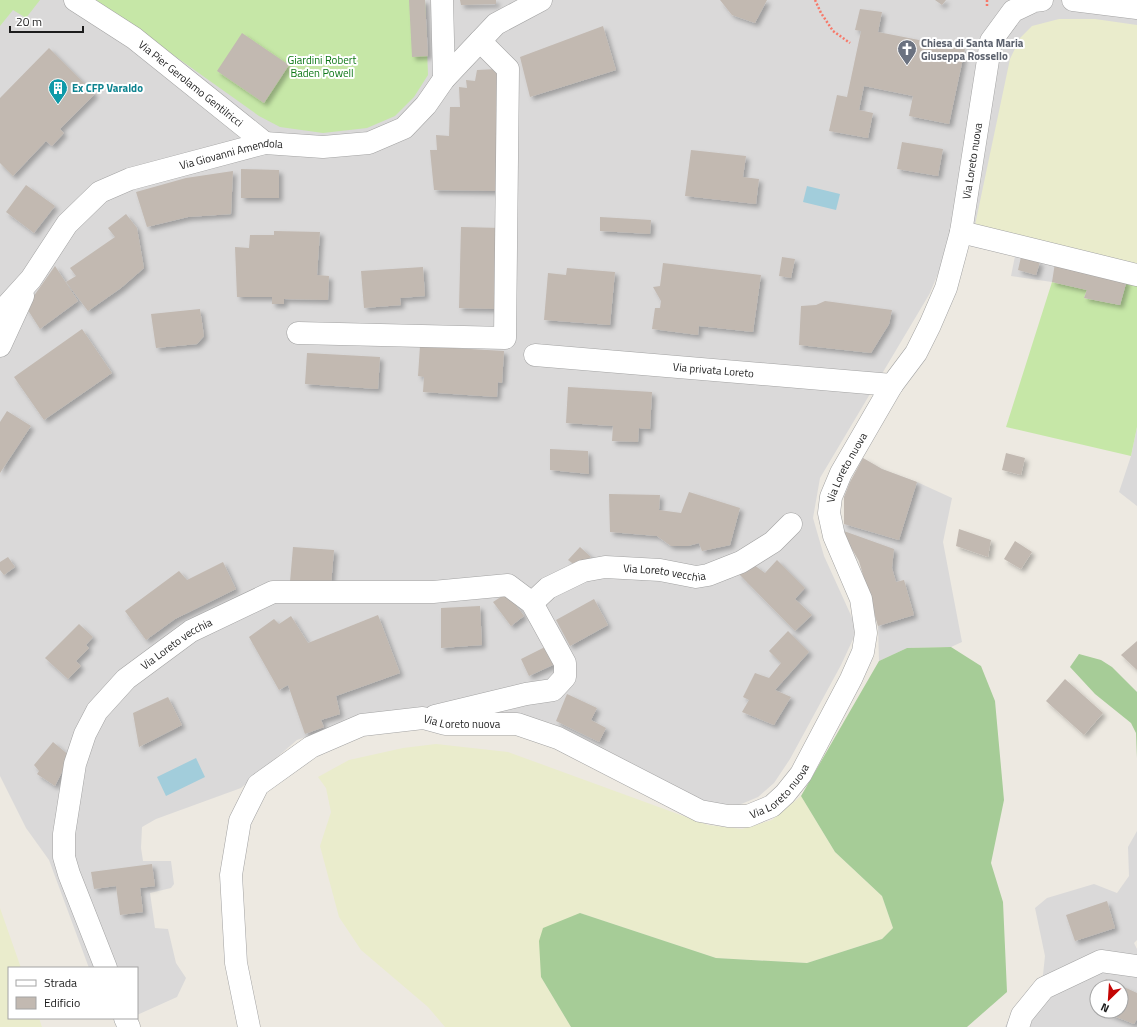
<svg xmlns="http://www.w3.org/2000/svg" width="1137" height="1027" font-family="'Titillium Web',sans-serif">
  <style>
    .residential { fill: #dad9d9; fill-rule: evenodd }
    .farmland { fill: #eaeccc }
    .grass { fill: #c6e7a7 }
    .forest { fill: #a6cc97 }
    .water { fill: #a2cddb }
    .building { fill: #c2b9b1; filter: url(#shadow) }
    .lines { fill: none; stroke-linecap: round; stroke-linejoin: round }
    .minor-casing { stroke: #a3a3a3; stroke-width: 23 }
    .path { stroke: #f77869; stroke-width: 2.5; stroke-dasharray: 2 2; stroke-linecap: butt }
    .minor { stroke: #fff; stroke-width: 22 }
    .labels { text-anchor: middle; stroke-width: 4; stroke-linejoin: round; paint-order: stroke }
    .worship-label { font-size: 11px; font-weight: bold; fill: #5b616d; stroke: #fff; text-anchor: start }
    .park-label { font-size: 11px; fill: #0d7716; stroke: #fff }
    .street-label { font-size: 11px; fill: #1c1c1c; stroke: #fff }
    .culture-label { font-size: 11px; font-weight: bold; fill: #0d838f; stroke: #fff; text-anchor: start }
  </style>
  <defs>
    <filter id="shadow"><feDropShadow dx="3.5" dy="3.5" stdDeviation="2" flood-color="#0004"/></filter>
  </defs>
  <rect width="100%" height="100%" fill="#ede9e1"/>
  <!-- residential -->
  <path class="residential" d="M0,0H1137V282L1120,305L1084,298L1086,290L1052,282L1011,276L1015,256L951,242L930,293L820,478L813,518L824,556L854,622V637L841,665L790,759L774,783L758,797L739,805L718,804L699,800L658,782L621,758L550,723L521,715H371L297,740L241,788L156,819L142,827L141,848L143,861H171L174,884L171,888L150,893L155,928L168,929L176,963L186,978L177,997L137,1015V968H89L49,860L26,828L0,776Z
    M1137,427V506L1119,492L1131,456Z
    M863,458L882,469L917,482L952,498L943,542L962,642L951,647L907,648L879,661L878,626L859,561L841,530L844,524V497L850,482Z
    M1137,831V940L1134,943L1137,949V1027H1005L1011,1015L1043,975L1045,956L1035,908L1047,898L1094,884L1117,893L1129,876L1128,847ZM1097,987H1121V1011H1097Z"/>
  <!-- farmland -->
  <path class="farmland" d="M1059,19H1095L1137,25V264L975,225L1010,59L1020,38L1032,26Z
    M436,744L508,752L708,825L742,829L772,820L801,796L835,852L882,896L893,928L882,939L807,963L716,958L580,913L541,977L571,1027H445L428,1007L361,950L339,917L320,846L331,812L326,788L318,777L349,760L403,748Z
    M0,908L21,968H9V1018H39L42,1027H0Z"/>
  <!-- grass -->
  <path class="grass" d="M0,0H40L26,18L13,10L0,26Z
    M96,0H425L428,75L414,97L395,116L367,128L323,133L280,127L259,116Z
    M1127,280L1137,282V427L1131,456L1006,427L1052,282L1087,290L1084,298L1120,305Z"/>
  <!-- forest -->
  <path class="forest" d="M951,647L981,666L995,701L1004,800L991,863L1003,902L1007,992L967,1027H571L541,977L539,941L543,928L580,913L716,958L807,963L882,939L893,928L882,896L835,852L801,796L879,661L907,648Z
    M1079,654L1101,660L1112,667L1137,692V758L1136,733L1131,723L1095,694L1070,667Z"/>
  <!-- water -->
  <path class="water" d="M807,186L840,194L836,210L803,202Z
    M196,758L205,777L166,796L157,777Z"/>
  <!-- building -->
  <path class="building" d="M409,0H425L428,56L412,57Z
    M460,0H496V4L461,5Z
    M720,0H767L755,23L732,15Z
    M935,0H946L942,5Z
    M860,9L882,12L878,32L965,49L949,124L909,116L913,96L864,86L859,110L873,113L868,138L829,131L837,95L847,97L861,31L855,30Z
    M603,26L616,70L530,97L520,57Z
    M242,33L289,65L264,103L217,71Z
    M49,48L95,94L60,129L64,133L52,146L46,141L13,176L0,163V98Z
    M498,69V191L434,190L430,150H437L436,135L449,136L450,107H460L459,87L467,88L466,80L475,81L477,70Z
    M902,142L943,149L938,176L897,169Z
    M691,150L746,156L743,177L759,179L756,204L685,196Z
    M241,169L279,170V198H241Z
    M233,171L231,214L188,217L147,227L136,192L186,178Z
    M26,185L55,206L34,233L6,212Z
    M126,214L137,228L144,268L121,288L88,311L66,282L76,276L70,268L115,237L108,228Z
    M600,217L651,220L650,234L600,231Z
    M461,227L502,228L500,309L459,308Z
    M274,231L320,232L317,275L329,276L328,300L284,299V304H272V297H237L235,247L249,248L250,235H274Z
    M782,257L795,259L791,278L779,276Z
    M1021,257L1040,262L1036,275L1018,270Z
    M663,263L761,275L753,332L699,326L698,335L652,329L655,308H660L661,301L653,287L660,286Z
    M1055,263L1127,280L1120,305L1084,298L1087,290L1052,282Z
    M55,266L78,301L40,329L26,307Z
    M423,267L425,296L400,298L401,305L364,308L361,271Z
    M567,268L615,272L610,325L544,320L548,273L566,275Z
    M825,301L892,310L889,324L871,353L799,345L801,306L816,305Z
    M200,309L204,336L197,344L156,348L151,314Z
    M82,329L112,373L44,420L14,377Z
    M420,346L504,351L502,383L498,382L497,397L423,392L424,377L418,376Z
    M307,353L380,357L378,389L305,384Z
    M568,387L652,392L650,429L639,428L638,442L612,441L613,426L566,423Z
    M7,411L31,426L0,473V422Z
    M550,449L588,451L589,474L550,470Z
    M1006,453L1025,458L1021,475L1002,470Z
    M863,458L882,469L917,482L899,540L844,524V497L850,482Z
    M689,492L740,508L730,545L702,551L699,543L688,546H671L657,536L610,532L609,494L660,495L659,510L681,513Z
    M959,529L991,540L988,557L956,546Z
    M841,530L894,549L892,568L896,582L904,580L914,615L878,626L859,561Z
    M1015,541L1032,552L1021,569L1004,559Z
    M293,547L334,550L331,585L290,582Z
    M580,547L591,557L579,568L568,560Z
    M8,557L15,567L4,575L0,570V562Z
    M777,560L805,588L795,599L812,615L795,631L738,573L754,565L765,573Z
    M223,562L236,589L175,619L146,640L125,611L179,571L187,580Z
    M507,593L524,616L511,626L493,602Z
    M594,599L608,625L570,646L556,620Z
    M480,606L482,645L441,648V608Z
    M378,615L400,673L336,696L340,714L321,720L324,727L305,734L288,685L279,690L249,637L274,619L279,624L291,616L308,643Z
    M79,624L93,637L86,645L89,648L76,661L81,666L68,679L45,658Z
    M788,631L809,652L775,690L791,697L774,725L742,712L749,700L743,697L755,673L769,678L781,663L769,651Z
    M1137,641V670L1121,655Z
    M547,646L555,664L529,676L521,659Z
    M1065,679L1103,713L1084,735L1046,701Z
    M567,694L597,708L591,720L606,728L599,742L556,721Z
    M168,697L182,725L139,747L133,713Z
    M53,742L70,756L55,786L37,774L39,771L34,765Z
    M152,864L155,886L140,888L143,912L120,915L116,886L94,889L91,872Z
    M1107,901L1115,928L1075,941L1066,915Z
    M1106,979L1137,993V1019L1134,1024L1101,1011H1121V987H1102Z"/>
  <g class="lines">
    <defs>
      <g id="minor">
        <path id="s1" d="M75,0L134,38L265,143"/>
        <path d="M442,0L444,79"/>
        <path d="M1073,0L1137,8"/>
        <path d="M961,232L1137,275"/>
        <path id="s2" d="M0,313L31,279L67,224L100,192L130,179L265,143L323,147L369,143L404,128L426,105L444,79L496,24L541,0"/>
        <path d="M298,333L505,338L508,69L480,41"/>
        <path d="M0,346L23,296"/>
        <path id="s3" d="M535,355L892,385"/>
        <path id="s4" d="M532,603L548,588L583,571L605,567L660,570L696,577L708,575L741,562L773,542L791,524"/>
        <path id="s5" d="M106,968L69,874L64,857V834L75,764L85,734L97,711L126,679L191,631L273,592H433L508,585L532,603L565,663V677L553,690L526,694L435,716"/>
        <path d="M125,1018L129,1027"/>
        <path id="s6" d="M249,1027L236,963L231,875L240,821L258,785L311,747L362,725L423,718L445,724H517L558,738L700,811L728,816H748L772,806L785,794L801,774L851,679L863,652L866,633L861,599L834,536L829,513L831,497L841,473L892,385L916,353L930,325L946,288L961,232L991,41L1013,11L1034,1L1042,0"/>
        <path d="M1018,1027L1022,1015L1044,988L1101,961L1137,966"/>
      </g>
    </defs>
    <!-- minor casing -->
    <use href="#minor" class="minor-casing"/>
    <!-- path -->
    <path class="path" d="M815,0L821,13L833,31L850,43
      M987,0V7"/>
    <!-- minor -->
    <use href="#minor" class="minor"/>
  </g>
  <!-- icons -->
  <defs>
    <symbol id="church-pin" viewBox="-11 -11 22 30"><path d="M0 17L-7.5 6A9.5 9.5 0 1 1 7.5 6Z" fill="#6b7280" stroke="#fff"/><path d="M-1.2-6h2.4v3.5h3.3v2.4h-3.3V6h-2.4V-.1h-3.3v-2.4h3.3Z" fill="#fff"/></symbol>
    <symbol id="building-pin" viewBox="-11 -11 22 30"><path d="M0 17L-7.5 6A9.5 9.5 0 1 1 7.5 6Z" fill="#0f9aa8" stroke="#fff"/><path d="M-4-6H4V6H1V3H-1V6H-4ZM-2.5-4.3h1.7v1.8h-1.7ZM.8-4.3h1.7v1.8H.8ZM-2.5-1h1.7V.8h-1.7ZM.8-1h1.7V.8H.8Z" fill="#fff"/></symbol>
  </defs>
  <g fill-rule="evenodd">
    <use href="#church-pin" x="896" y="38" width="22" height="30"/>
    <use href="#building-pin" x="47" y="77" width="22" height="30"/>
  </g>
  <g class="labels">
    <!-- worship labels -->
    <g class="worship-label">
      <text x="921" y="47">Chiesa di Santa Maria<tspan x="921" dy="13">Giuseppa Rossello</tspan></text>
    </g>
    <!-- park labels -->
    <g class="park-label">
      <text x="322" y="64">Giardini Robert<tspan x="322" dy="13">Baden Powell</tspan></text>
    </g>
    <!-- street labels -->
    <g class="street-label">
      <text dy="4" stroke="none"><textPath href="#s1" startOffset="143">Via Pier Gerolamo Gentilricci</textPath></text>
      <text dy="4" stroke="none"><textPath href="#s2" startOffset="295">Via Giovanni Amendola</textPath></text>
      <text dy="4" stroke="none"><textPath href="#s6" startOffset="1514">Via Loreto nuova</textPath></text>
      <text dy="4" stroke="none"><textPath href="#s3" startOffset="179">Via privata Loreto</textPath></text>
      <text dy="4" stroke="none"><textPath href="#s6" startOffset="1178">Via Loreto nuova</textPath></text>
      <text dy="4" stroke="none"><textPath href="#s4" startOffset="143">Via Loreto vecchia</textPath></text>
      <text dy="4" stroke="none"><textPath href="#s5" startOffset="375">Via Loreto vecchia</textPath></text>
      <text dy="4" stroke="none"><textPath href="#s6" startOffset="470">Via Loreto nuova</textPath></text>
      <text dy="4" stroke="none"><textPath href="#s6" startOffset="818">Via Loreto nuova</textPath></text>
    </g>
    <!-- culture labels -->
    <g class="culture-label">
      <text x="72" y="92">Ex CFP Varaldo</text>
    </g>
  </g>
  <!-- legend -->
  <rect x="8" y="967" width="130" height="52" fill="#ffffff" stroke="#a4a4a4"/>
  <rect x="16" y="980" width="20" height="6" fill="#ffffff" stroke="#a4a4a4"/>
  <text x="44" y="987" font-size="12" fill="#1c1c1c">Strada</text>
  <rect x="16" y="997" width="20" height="12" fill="#c2b9b1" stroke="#a4a4a4"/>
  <text x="44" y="1007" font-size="12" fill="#1c1c1c">Edificio</text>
  <!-- north arrow -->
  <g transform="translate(1109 999) rotate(205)"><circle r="19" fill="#ffffff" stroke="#a4a4a4"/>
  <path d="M0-3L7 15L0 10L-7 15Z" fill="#c40503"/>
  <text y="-6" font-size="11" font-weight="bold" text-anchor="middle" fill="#1c1c1c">N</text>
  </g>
  <!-- scale -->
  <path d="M10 26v6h73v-6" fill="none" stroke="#1c1c1c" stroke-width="2"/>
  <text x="16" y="26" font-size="12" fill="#1c1c1c" stroke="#ffffff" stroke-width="3" paint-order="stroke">20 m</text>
</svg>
